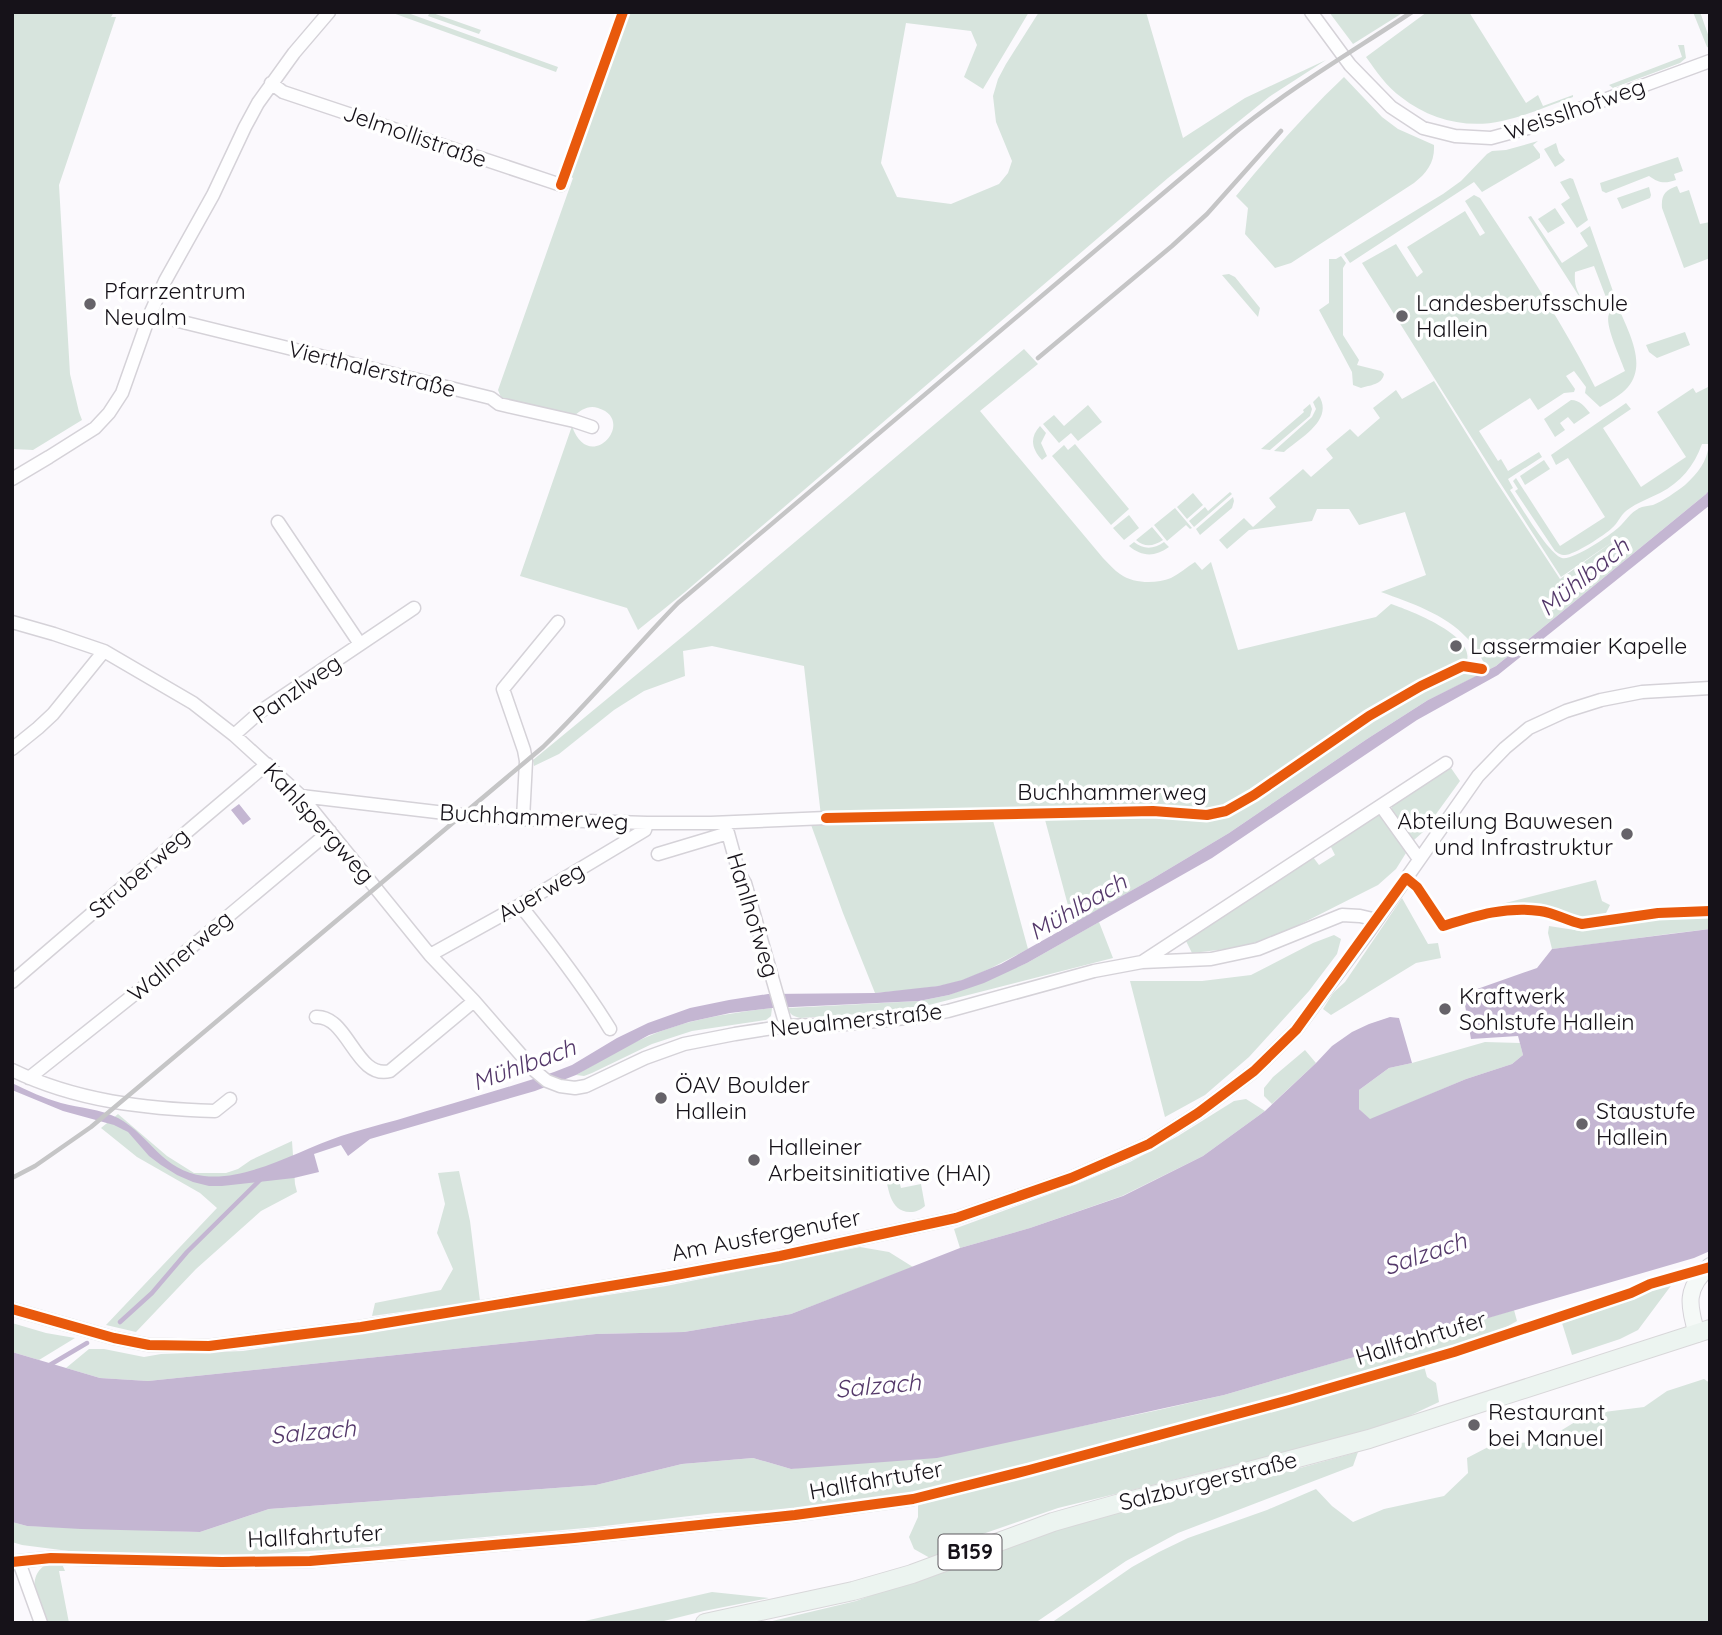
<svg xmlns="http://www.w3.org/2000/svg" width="1722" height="1635" font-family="Quicksand,sans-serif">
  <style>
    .green { fill: #d7e4dd }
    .water { fill: #c4b6d2 }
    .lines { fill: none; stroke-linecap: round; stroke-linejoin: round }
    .stream { stroke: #c4b6d2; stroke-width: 4.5 }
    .minor-casing { stroke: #d5d2d8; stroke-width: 15 }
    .secondary-casing { stroke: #d5d2d8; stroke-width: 18 }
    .primary-casing { stroke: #d8d7d9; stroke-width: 20 }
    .minor { stroke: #fefeff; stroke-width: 12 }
    .secondary { stroke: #f5f9f7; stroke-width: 16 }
    .primary { stroke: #ecf4f0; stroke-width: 18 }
    .rail { stroke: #c5c5c6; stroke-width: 4.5 }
    .cycleway-casing { stroke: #fff; stroke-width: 15 }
    .cycleway { stroke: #e8590c; stroke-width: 10 }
    .poi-dot { fill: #666369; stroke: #fff; stroke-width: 2.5 }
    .labels { text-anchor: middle; stroke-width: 7; stroke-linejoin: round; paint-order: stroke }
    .shield { fill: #fff; stroke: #5c595e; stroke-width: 2 }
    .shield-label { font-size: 21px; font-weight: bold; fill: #161219 }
    .street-label { font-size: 23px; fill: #161219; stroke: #fff }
    .poi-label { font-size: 23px; fill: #161219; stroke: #fff; text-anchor: start }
    .water-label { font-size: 24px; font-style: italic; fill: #54386a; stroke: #fff }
  </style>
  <rect width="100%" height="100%" fill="#fbf9fd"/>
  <!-- green -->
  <path class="green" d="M12,12H114L111,17H116L59,185L70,374L79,412L82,420L33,450L12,449Z
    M390,12H405L558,67L556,72Z
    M430,12L481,30L479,34L428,16Z
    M626,12H1029L983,89L964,77L977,45L971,31L906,23L881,163L897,197L951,204L999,184L1008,173L1012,161L996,122L993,96L998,79L1006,64L1039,12H1146L1183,138L1245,98L1326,60L1269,97L1168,178L685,592L638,630L627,608L520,576L572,426C589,476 638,420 598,408C588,405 581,410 573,417L502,400L498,390L573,178L566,175Z
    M1329,12H1404L1353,44Z
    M1427,12H1469L1526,103L1538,95L1543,106L1573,95V97C1550,105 1526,116 1502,121C1467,129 1430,120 1401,97C1387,87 1376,71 1366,57Z
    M1693,12H1700L1710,40V48L1707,47Z
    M1678,45H1684L1686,58L1680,63L1613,88L1609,85L1682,57Z
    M1344,77L1382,117L1398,129L1434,145C1435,162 1427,173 1414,183L1291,263L1275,268L1245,234L1248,208L1236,196C1270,154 1305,114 1344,77Z
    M1538,141L1533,145L1540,154V158L1482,192L1474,182L1350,263L1344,254L1443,194L1461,181L1487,154L1492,151L1506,150Z
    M1556,143L1559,153L1565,160L1563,162L1555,167L1544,149Z
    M1678,157L1683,171L1674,174L1676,180C1664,184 1659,183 1649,176L1606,193L1602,191L1600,183Z
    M1570,178L1573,179L1588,220L1577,228L1561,204L1570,198L1560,182Z
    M1677,186L1680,193L1689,190L1700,224L1710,222V258L1684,268L1662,208C1661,195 1665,190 1677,186Z
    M1649,187L1651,195L1650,198L1622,209L1617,198Z
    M1474,195L1480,198C1521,260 1562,322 1595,387L1625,371C1621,359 1604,324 1609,314C1611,309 1613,309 1618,306C1627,330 1648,363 1628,387C1621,395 1610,401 1600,407L1585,393L1586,387L1574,371L1566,376L1575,389L1574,392L1564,393L1538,410L1530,398L1479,431L1498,461L1501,459L1508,471L1539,452L1542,457L1508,479L1513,488L1510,490C1519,503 1549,555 1562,558C1572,561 1609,536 1618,528C1626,521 1631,511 1642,507C1645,506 1649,506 1653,505C1663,501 1676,492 1685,485C1698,473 1707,462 1709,444H1702C1694,466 1681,482 1660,493C1648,499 1636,503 1626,511C1620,516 1618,523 1612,528C1605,535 1574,555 1565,555C1560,555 1558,553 1555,551L1515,491L1518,489L1513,481L1516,478L1560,546L1605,517L1568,458L1556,465L1551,455L1626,403L1631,409L1603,428L1641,487L1686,457L1657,412L1693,388L1696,393L1710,386V489L1706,494L1496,666L1488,670C1482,659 1476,647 1467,638C1445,614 1411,603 1381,592L1426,575L1405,512L1359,525L1349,509H1317L1312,521L1249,530L1227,549L1219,540L1244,518L1253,527L1276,507L1269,498L1303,469L1311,477L1333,458L1326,449L1350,429L1358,437L1380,418L1373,408L1396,390L1402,399L1434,381L1494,478L1560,579L1615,540L1561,577L1497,478L1362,263L1396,244L1417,277L1423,272L1407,247L1465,211L1480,236L1485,233L1465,201Z
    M1555,208L1565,223L1548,233L1538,219Z
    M1531,216L1562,263L1588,246L1580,233L1590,226L1615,297L1607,300L1594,266L1575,272C1574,286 1577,293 1586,304H1584L1528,217Z
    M1341,256L1346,263L1343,268V335L1359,360L1357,365L1381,371L1384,374C1382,385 1370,385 1361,388L1353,385L1352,372L1319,310L1329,303V259H1336Z
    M1229,274L1235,277L1260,308L1258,317L1222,275Z
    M1685,332L1690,345L1657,358L1649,352L1646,345Z
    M1024,349L1038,364L980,411L1103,558C1109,564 1114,570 1120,574C1134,584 1156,584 1171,578C1179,574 1187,567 1195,562L1202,570L1211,562L1238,650L1376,617L1391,604C1409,610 1474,635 1467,660L1404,692L1368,713L1243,798L1218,810L1201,812L1150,809L821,816L804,666L712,646L683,651L685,676L644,691L614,710L559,754L534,766L533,760L693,628Z
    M1319,396C1334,420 1300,438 1284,452L1274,451L1312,417L1316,409L1313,402Z
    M1571,400C1580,400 1585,407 1590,413L1574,424L1568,417L1560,423L1565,430L1555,437L1544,419Z
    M1310,404L1312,409L1310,416L1270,450L1261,449L1304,412L1303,410Z
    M1088,405L1102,422L1078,441L1071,433L1059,443L1043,424L1054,415L1064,426Z
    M1040,426L1046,433L1041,443L1047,456L1042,460C1032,449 1029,438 1040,426Z
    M1075,444L1129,509L1111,525L1052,456L1064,445L1068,450Z
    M1544,460L1550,469L1525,485L1520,476Z
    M1230,492L1232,494L1194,527L1189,521L1205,507L1208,511Z
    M1193,493L1203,505L1187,519L1177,507Z
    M1233,497L1234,501L1232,508L1200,535L1196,529Z
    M1175,508L1192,528L1190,529L1186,525L1167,541L1154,525Z
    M1129,515L1139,528L1124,540L1113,528Z
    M1152,527L1163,540C1154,546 1145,548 1136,540Z
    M1134,542C1144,550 1154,549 1164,542L1169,547C1155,557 1142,557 1129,546Z
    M1465,670L1475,672L1479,675L1428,700L1367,739L1229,833L1152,879L1073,924L1044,816C1079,815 1115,813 1150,814C1170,815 1194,821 1214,817C1244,810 1271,787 1296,769C1350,733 1404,692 1465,670Z
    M1451,768L1460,781L1423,832L1414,840L1407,836L1392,813V806Z
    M1378,815L1385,818L1406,853L1396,869L1378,885L1275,937L1236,948L1192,953L1186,941L1313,857L1319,865L1335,855L1330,845Z
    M992,817L1028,949C1007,960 985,972 963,980C935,989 904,990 875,993L843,913L810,822Z
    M1596,880L1602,901L1610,905L1604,917L1588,919H1577L1542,908L1514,906L1482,909Z
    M1402,898L1428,944L1438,943L1441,958L1416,963L1331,1015L1323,1009L1333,993L1345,982Z
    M1710,915V929C1657,935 1605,943 1552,949L1548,933L1549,926L1581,931L1621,923Z
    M1099,922L1113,958L925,1006L859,1014L800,1018C793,1016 790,1015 788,1008L919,1001L949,995L1027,963Z
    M1334,935L1341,939L1337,954L1309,991L1249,1057L1205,1095L1165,1117L1130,981H1202L1251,975L1313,943Z
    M772,1008L771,1016L766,1020L692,1031L652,1044L592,1073L584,1076L576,1075C600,1061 624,1046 649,1036C688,1019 730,1013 772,1008Z
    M1485,1042L1520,1043L1523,1055L1512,1064L1466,1079L1370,1120L1359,1109V1090L1389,1068L1412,1063Z
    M1305,1050L1316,1063L1272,1104L1264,1096V1088L1273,1077Z
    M1246,1099L1265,1111L1203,1156L1122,1196L1030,1228L960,1248L954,1229L1077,1184L1130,1162L1178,1136L1234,1101Z
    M118,1114L167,1156L194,1173H226L238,1169L251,1160L292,1141L295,1184L297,1192L261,1211L196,1269L136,1332L106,1325L217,1208L200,1193L137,1157L101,1128Z
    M896,1169L901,1188L921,1184L925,1206C920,1210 916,1212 910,1212C889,1212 888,1186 885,1172Z
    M459,1171L470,1221L480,1301L372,1316L375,1303L441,1290L453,1269L437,1233L445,1204L438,1173Z
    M860,1247L889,1252L913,1267L791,1314L684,1332L596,1334L148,1381L100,1378L66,1368L89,1349H104L144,1357L161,1354L243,1351L666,1286Z
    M1673,1283L1638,1330L1620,1339L1572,1355L1562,1323Z
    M1514,1310L1517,1321L1501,1330L1424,1356L1345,1377L1253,1406L1058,1459L905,1495L790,1509L715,1513L596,1527L384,1546L219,1557L92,1554L22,1545L12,1542V1522L27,1526L200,1532L269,1509L596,1485L682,1464L753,1458L791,1469L1063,1430L1154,1411L1224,1395Z
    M12,1323L46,1333L75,1338L39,1360L12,1352Z
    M1424,1366L1427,1377L1436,1383L1439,1402L1407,1417L1332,1441L1058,1508L974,1537L930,1558L914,1549L909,1537L918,1517V1504L1159,1443L1190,1430L1253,1415L1310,1397Z
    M1704,1379L1710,1383V1623H1051L1132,1567L1159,1552L1188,1538L1267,1510L1316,1489L1332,1506L1353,1522L1384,1509L1444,1496L1468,1473L1467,1458L1492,1445L1544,1441L1588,1414L1644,1407L1667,1391Z
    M1358,1452L1353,1466L1178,1533L1126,1561L1035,1623H764L856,1601L1031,1537L1119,1512L1282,1473Z
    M48,1563L62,1564L65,1571H59L69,1623H47C39,1602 23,1578 48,1563Z
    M712,1592L769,1598L704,1611L656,1623H576Z"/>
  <!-- water -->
  <path class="water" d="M1710,489V505L1498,675L1417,720L1212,858L1027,963L984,983L949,995L919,1001L772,1008L730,1013L689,1022L649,1035L576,1075L535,1091L370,1139L348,1156L341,1145L314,1154L319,1172L294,1178L222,1186H209L193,1182L177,1175L161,1165L149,1156L128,1132L114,1125L63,1111L12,1090V1083C28,1091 44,1098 61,1103C80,1108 100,1109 118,1118C151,1136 162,1171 204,1176C249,1181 299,1150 341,1136C359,1130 378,1125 397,1120C449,1104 502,1090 554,1072L572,1065L617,1038L648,1023L690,1008L729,1000L768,994L875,993L938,986L962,980L1001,964L1152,879L1229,833L1367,739L1428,700L1496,666L1706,494Z
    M239,804L251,819L243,825L231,810Z
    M1710,929V1251L1694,1258L1224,1395L937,1458L791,1469L753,1458L682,1464L596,1485L269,1509L200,1532L81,1529L27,1526L12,1522V1352L100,1378L148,1381L596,1334L684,1332L791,1314L960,1248L1030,1228L1123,1196L1203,1156L1265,1111L1316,1063L1332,1046L1352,1032L1369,1024L1390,1017L1399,1018L1412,1063L1389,1068L1359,1090V1109L1370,1119L1466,1079L1512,1064L1523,1055L1518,1036L1471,1039L1463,994L1537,968L1552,949Z"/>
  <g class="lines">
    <!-- stream -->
    <path class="stream" d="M120,1322L152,1293L187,1252L262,1178
      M48,1366L87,1343"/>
    <defs>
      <path id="minor" d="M1311,12L1350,65L1391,107L1423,128L1455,136L1491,138L1528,128L1710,61
        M271,83L283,92L561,185
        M150,314L491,398L499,404L574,421L592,427
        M12,479L49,457L95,428L109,413L122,393L150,314L165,281L213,195L245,127L258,103L294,53L329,12
        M278,522L360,644
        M12,622L54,634L104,651L193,703L234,735L301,796L430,955L474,1001L535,1071L547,1081L560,1086L575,1088L586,1086L645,1058L684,1044L735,1034L786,1026L846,1024L916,1017L948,1011L1094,971L1142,962L1211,959L1258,949L1342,915L1360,916L1377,920
        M234,735L261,711L414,608
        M12,749L38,728L53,714L104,651
        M301,796L462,815L523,819L647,823H711L826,818
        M1381,806L1419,859
        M523,819L526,761L524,750L503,689L558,622
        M658,854L728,833L739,873L745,883L786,1026
        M520,905C552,945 583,985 610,1029
        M430,955L520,905L645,830L647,823
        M1142,962L1446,763
        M12,982L195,825L267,764
        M316,1017C348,1015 356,1080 390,1071L474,1001
        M12,1070C76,1101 146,1109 215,1111L230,1099
        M29,1078L146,985L330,831
        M12,1309L114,1338L149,1345L209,1346L361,1327L665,1277L780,1256L956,1218L1071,1178L1149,1144L1198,1113L1254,1071L1296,1030L1370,930L1478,776L1505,748L1529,728L1566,711L1601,700L1642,692L1710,688
        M12,1562L51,1558L222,1562L310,1561L574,1538L795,1515L913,1499
        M19,1562L41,1623"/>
      <path id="secondary" d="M1697,1334C1688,1305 1685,1288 1710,1266"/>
      <path id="primary" d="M705,1623L853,1591L912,1574L1053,1522L1120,1503L1234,1475L1369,1439L1710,1329"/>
    </defs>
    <!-- minor casing -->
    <use href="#minor" class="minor-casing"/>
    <!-- secondary casing -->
    <use href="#secondary" class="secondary-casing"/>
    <!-- primary casing -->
    <use href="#primary" class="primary-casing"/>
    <!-- minor -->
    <use href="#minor" class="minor"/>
    <!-- secondary -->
    <use href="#secondary" class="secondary"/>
    <!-- primary -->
    <use href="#primary" class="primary"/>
    <!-- rail -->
    <path class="rail" d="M1038,358L1172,246L1207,214L1281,131
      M12,1178L35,1166L91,1127L543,747C591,701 632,650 678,603L1237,131C1292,87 1353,51 1412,12"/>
    <defs>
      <path id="cycleway" d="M561,185L623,12
        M826,818L1153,811L1207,815L1226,811L1254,795L1369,716L1421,686L1463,666L1482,669
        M12,1309L114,1338L149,1345L209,1346L361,1327L665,1277L780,1256L956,1218L1071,1178L1149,1144L1198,1113L1254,1071L1296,1030L1406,878L1417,887L1443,926C1475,916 1506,906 1540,911C1555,913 1567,921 1582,924L1658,913L1710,911
        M12,1562L51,1558L222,1562L310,1561L574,1538L795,1515L913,1499L1029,1470L1289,1400L1454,1352L1631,1293L1650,1284L1710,1267"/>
    </defs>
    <!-- cycleway casing -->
    <use href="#cycleway" class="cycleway-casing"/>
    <!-- cycleway -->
    <use href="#cycleway" class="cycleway"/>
  </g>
  <!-- markers -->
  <g class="poi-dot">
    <circle cx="90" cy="304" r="7"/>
    <circle cx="1402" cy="316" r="7"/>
    <circle cx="1456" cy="646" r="7"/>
    <circle cx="1627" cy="834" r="7"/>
    <circle cx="1445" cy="1009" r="7"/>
    <circle cx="661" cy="1098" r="7"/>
    <circle cx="1582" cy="1124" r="7"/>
    <circle cx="754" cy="1160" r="7"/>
    <circle cx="1474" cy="1425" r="7"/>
  </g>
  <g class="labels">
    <!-- shield labels -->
    <rect class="shield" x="938.5" y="1534.5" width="63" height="35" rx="5"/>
    <g class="shield-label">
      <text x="970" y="1559">B159</text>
    </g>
    <!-- street labels -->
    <g class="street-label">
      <text transform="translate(1575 109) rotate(-19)" y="8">Weisslhofweg</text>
      <text transform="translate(415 136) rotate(19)" y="8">Jelmollistraße</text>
      <text transform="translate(372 369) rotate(14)" y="8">Vierthalerstraße</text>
      <text transform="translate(297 689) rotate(-35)" y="8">Panzlweg</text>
      <text x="1112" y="800">Buchhammerweg</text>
      <text transform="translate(534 817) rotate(3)" y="8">Buchhammerweg</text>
      <text transform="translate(319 823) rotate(48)" y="8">Kahlspergweg</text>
      <text transform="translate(139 873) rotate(-41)" y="8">Struberweg</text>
      <text transform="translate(541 892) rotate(-30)" y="8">Auerweg</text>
      <text transform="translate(753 915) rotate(73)" y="8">Hanlhofweg</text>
      <text transform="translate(180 956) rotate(-40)" y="8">Wallnerweg</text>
      <text transform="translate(856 1020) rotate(-6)" y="8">Neualmerstraße</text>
      <text transform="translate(766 1235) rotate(-11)" y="8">Am Ausfergenufer</text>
      <text transform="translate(1421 1338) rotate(-17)" y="8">Hallfahrtufer</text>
      <text transform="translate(876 1480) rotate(-10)" y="8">Hallfahrtufer</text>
      <text transform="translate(1208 1481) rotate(-14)" y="8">Salzburgerstraße</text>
      <text transform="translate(315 1536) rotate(-3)" y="8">Hallfahrtufer</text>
    </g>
    <!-- poi labels -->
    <g class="poi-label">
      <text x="104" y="299">Pfarrzentrum<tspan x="104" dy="26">Neualm</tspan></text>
      <text x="1416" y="311">Landesberufsschule<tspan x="1416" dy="26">Hallein</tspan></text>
      <text x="1470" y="654">Lassermaier Kapelle</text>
      <text x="1613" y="829" text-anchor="end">Abteilung Bauwesen<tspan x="1613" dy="26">und Infrastruktur</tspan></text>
      <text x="1459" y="1004">Kraftwerk<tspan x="1459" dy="26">Sohlstufe Hallein</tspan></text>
      <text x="675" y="1093">ÖAV Boulder<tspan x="675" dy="26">Hallein</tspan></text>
      <text x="1596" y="1119">Staustufe<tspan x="1596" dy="26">Hallein</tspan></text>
      <text x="768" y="1155">Halleiner<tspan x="768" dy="26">Arbeitsinitiative (HAI)</tspan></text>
      <text x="1488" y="1420">Restaurant<tspan x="1488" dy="26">bei Manuel</tspan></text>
    </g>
    <!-- water labels -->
    <g class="water-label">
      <text transform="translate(1584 577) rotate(-39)" y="8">Mühlbach</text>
      <text transform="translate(1078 907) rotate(-30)" y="8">Mühlbach</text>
      <text transform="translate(524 1065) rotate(-20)" y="8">Mühlbach</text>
      <text transform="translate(1425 1254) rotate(-19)" y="8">Salzach</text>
      <text transform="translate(878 1386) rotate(-5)" y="8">Salzach</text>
      <text transform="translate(313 1432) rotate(-5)" y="8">Salzach</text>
    </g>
  </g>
  <!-- border -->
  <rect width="1722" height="1635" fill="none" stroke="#161219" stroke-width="28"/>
</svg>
